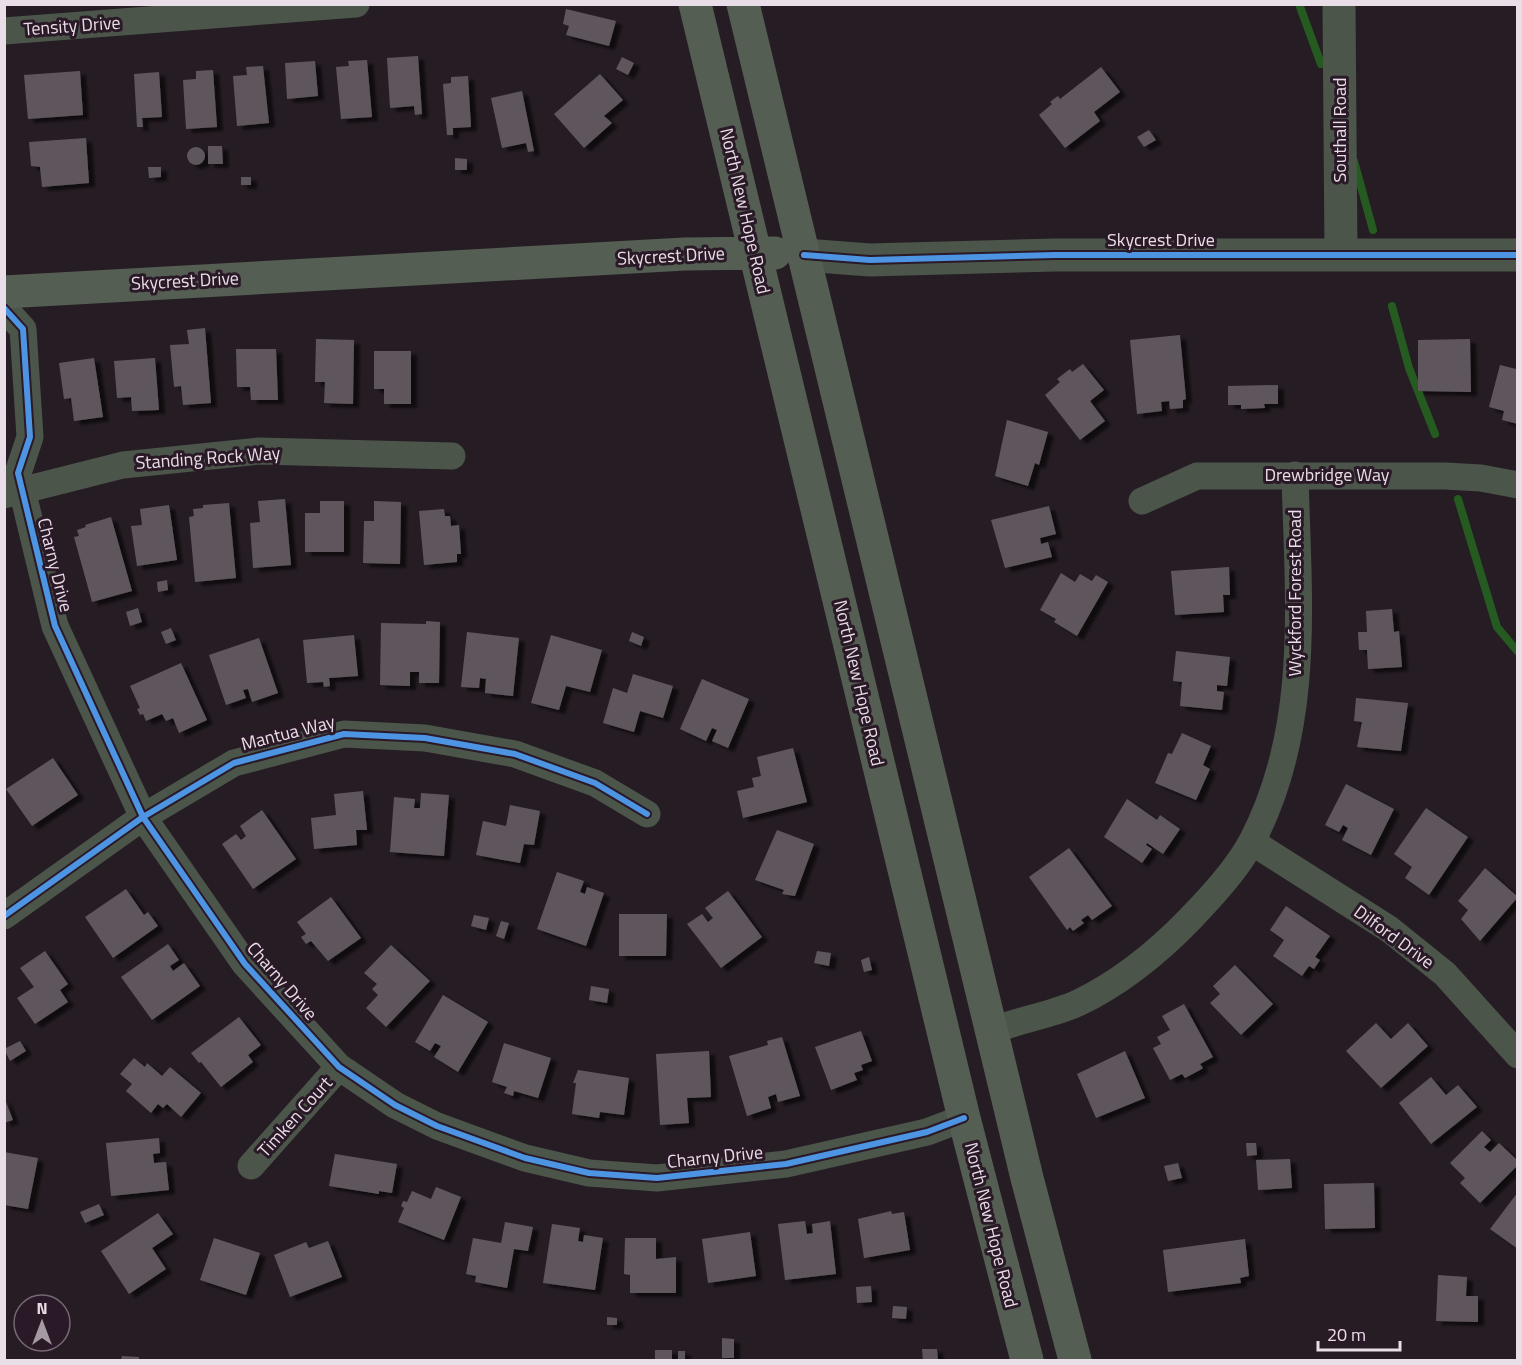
<svg xmlns="http://www.w3.org/2000/svg" width="1522" height="1365" font-family="'Titillium Web',sans-serif">
  <style>
    .lines { fill: none; stroke-linecap: round; stroke-linejoin: round }
    .stream { stroke: #255b20; stroke-width: 8 }
    .building { fill: #5f575d; filter: url(#shadow) }
    .minor { stroke: #4b554a; stroke-width: 27 }
    .tertiary { stroke: #4b554a; stroke-width: 33 }
    .primary { stroke: #545e52; stroke-width: 33 }
    .cycleway-casing { stroke: #2a1927; stroke-width: 10 }
    .cycleway { stroke: #4d94e3; stroke-width: 6 }
    .labels { text-anchor: middle; stroke-width: 6; stroke-linejoin: round; paint-order: stroke }
    .street-label { font-size: 18px; fill: #e9dde7; stroke: #2a1927 }
  </style>
  <defs>
    <filter id="shadow"><feDropShadow dx="6" dy="4" stdDeviation="1.5" flood-color="#0009"/></filter>
  </defs>
  <rect width="100%" height="100%" fill="#261d24"/>
  <g class="lines">
    <!-- stream -->
    <path class="stream" d="M1299,4L1321,64
      M1354,161L1373,230
      M1392,306L1409,368L1435,434
      M1458,499L1497,627L1518,652"/>
  </g>
  <!-- building -->
  <path class="building" d="M566,9L616,21L609,46L566,35L569,26L563,24Z
    M418,56L422,114L415,115L414,106L390,108L387,58Z
    M622,57L634,63L628,75L616,69Z
    M367,60L372,117L341,119L336,67L349,66L348,61Z
    M315,61L318,96L287,99L285,63Z
    M263,66L269,123L237,126L233,76L247,75L246,67Z
    M1101,67L1120,92L1094,112L1100,121L1065,148L1039,115L1052,104L1050,102L1055,98L1058,96L1060,99Z
    M213,70L217,127L186,129L183,80L196,79V71Z
    M80,71L83,115L28,119L24,75Z
    M159,72L162,117L142,118L143,127H137L134,74Z
    M600,74L623,100L604,116L612,123L584,148L554,114Z
    M468,76L471,127L453,128V135H447L443,84L451,83V77Z
    M522,91L534,151L528,152L526,143L502,148L491,98Z
    M1149,130L1156,140L1144,147L1137,137Z
    M86,138L89,183L42,187L40,167L31,166L29,142Z
    M208,146H222L223,164H208Z
    M187 156a9 9 0 1 1 18 0a9 9 0 1 1-18 0Z
    M455,158L467,159V170H455Z
    M148,167H161V177L149,178Z
    M241,177H251V185H241Z
    M205,328L211,403L183,405L181,386L174,387L170,345L189,344L187,330Z
    M1180,335L1186,399L1183,400V408L1170,409L1169,401L1161,402L1162,411L1137,414L1130,340Z
    M316,339L354,340L353,404L324,403L325,382H315Z
    M1470,339L1471,392L1418,391V340Z
    M236,349H276L278,400H251L250,387H237Z
    M374,351H411V404H384V389H374Z
    M94,358L103,417L74,421L71,398L64,399L59,363Z
    M155,358L159,410L132,411L131,397L117,398L114,361Z
    M1083,364L1104,390L1090,401L1105,421L1080,440L1045,395L1060,382L1057,379L1070,369L1072,372Z
    M1500,365L1516,369L1518,365V424L1502,420L1504,411L1489,407Z
    M1278,385V404H1264L1265,408L1241,409V405H1228V386Z
    M1007,420L1048,432L1039,465L1035,463L1028,486L995,476Z
    M285,499L291,565L253,568L250,523L260,522L258,501Z
    M320,501H344V552H305V513H320Z
    M374,501L401,502L400,564L363,563L364,521H374Z
    M229,503L236,578L195,582L189,517L194,516L193,509L203,508V505Z
    M169,505L177,560L137,566L131,526L142,525L140,509Z
    M1049,506L1056,534L1040,538L1041,544L1048,542L1052,557L1005,568L991,520Z
    M444,509L445,516H450L451,526L459,525L461,554H457V562L424,565L419,511Z
    M111,517L132,591L92,602L74,537L79,536L77,530L86,527L85,525Z
    M1229,567L1230,595H1223L1224,612L1175,615L1171,571Z
    M1061,573L1075,582L1080,574L1092,581L1096,575L1108,582L1077,636L1054,622L1056,619L1040,610Z
    M167,580L168,590L158,592L157,582Z
    M138,608L142,622L130,626L126,612Z
    M1392,609L1394,632L1399,631L1402,667L1368,669L1367,650H1359L1358,632H1367L1366,611Z
    M426,621L440,622L439,683H419V672H410V686L380,685L381,623L426,624Z
    M171,628L176,640L166,644L161,632Z
    M467,632L519,638L513,696L485,693L486,679L480,678L479,688L461,687Z
    M632,632L644,637L641,646L629,641Z
    M354,635L358,676L329,678L330,686L324,687L323,682L307,683L303,640Z
    M551,635L602,650L590,692L566,686L559,710L531,703Z
    M259,638L278,693L252,702L248,689L243,690L246,698L226,705L209,655Z
    M1176,651L1230,657L1227,686L1217,685V691L1224,692L1222,710L1180,706L1182,682L1173,681Z
    M181,663L207,720L179,733L173,718L166,721L162,714L146,721L143,714L140,715L137,709L140,708L130,686Z
    M633,674L673,686L663,718L640,711L634,732L603,723L613,688L627,693Z
    M702,679L749,699L728,748L712,741L717,730L712,728L706,741L680,729Z
    M1356,698L1408,703L1401,751L1357,747L1362,722L1354,721Z
    M1182,733L1211,746L1203,765L1210,769L1196,800L1155,783L1168,753L1172,754Z
    M793,748L807,802L743,818L737,791L754,787L752,778L761,776L757,757Z
    M53,758L78,795L32,826L6,789Z
    M1346,784L1394,809L1371,855L1342,840L1348,828L1343,825L1339,832L1325,825Z
    M363,791L367,830H356L357,845L314,849L311,818L336,815L334,794Z
    M421,793L449,795L444,856L390,852L394,797L415,799L414,808H420Z
    M1127,799L1157,820L1160,815L1180,829L1163,854L1147,843L1146,845L1152,849L1142,863L1104,837Z
    M510,805L540,811L534,845L524,844L520,863L476,855L483,821L506,826Z
    M1426,808L1468,837L1429,895L1405,878L1412,867L1394,854Z
    M262,810L296,859L253,889L222,844L236,834L241,840L246,836L240,826Z
    M777,830L814,844L795,896L782,894L784,890L755,880Z
    M1069,848L1112,906L1092,920L1088,915L1081,920L1084,923L1073,931L1070,927L1067,930L1029,877Z
    M1485,868L1518,897L1480,941L1461,919L1468,910L1458,901Z
    M557,872L584,881L580,892L585,894L587,887L604,893L586,946L537,929Z
    M126,889L144,915L148,912L158,926L113,958L85,917Z
    M728,891L762,937L721,968L687,924L702,914L708,922L713,918L705,908Z
    M331,897L361,938L328,961L311,941L306,944L301,937L306,934L297,922Z
    M1286,906L1330,936L1315,957L1320,960L1314,969L1309,966L1302,976L1273,956L1284,940L1270,930Z
    M619,914H667L666,956H619Z
    M474,915L489,918L486,930L471,926Z
    M501,921L509,923L504,939L496,936Z
    M168,944L179,960L170,966L173,971L184,963L200,986L152,1020L121,977Z
    M391,945L430,981L386,1027L366,1008L378,995L372,989L377,984L364,973Z
    M45,951L68,984L60,990L68,1002L35,1024L17,998L34,987L20,968Z
    M817,951L831,953L829,966L814,963Z
    M869,957L872,970L864,972L861,960Z
    M1235,965L1273,1004L1241,1035L1210,1003L1220,994L1213,986Z
    M591,986L609,989L607,1003L589,1000Z
    M443,995L488,1022L458,1072L434,1057L441,1046L435,1043L430,1051L415,1042Z
    M1184,1004L1213,1057L1200,1064L1203,1068L1200,1070L1185,1078L1182,1074L1170,1080L1153,1048L1161,1044L1157,1037L1170,1030L1162,1016Z
    M239,1017L261,1045L248,1055L253,1062L221,1087L201,1062L199,1063L191,1053Z
    M1376,1023L1391,1039L1408,1023L1428,1046L1381,1088L1346,1051Z
    M861,1031L872,1061L861,1065L863,1070L854,1073L857,1080L831,1090L815,1047Z
    M782,1037L800,1096L778,1102L776,1094L768,1097L771,1108L747,1116L729,1056L768,1045L767,1041Z
    M20,1041L26,1051L10,1061L4,1049Z
    M504,1043L551,1058L538,1098L514,1091L513,1096L504,1093L507,1087L492,1082Z
    M709,1051L711,1097L687,1098L689,1123L660,1125L656,1054Z
    M1125,1051L1145,1098L1096,1118L1077,1074Z
    M134,1058L145,1067L147,1063L162,1076L170,1067L201,1093L181,1117L167,1104L163,1108L158,1104L151,1113L126,1091L132,1084L120,1074Z
    M578,1070L629,1078L624,1115L600,1112L599,1118L572,1114L576,1083H573Z
    M1431,1077L1446,1095L1458,1085L1477,1107L1431,1144L1399,1103Z
    M4,1097L13,1120L4,1123Z
    M1482,1131L1491,1140L1484,1147L1490,1152L1499,1143L1518,1161V1165L1480,1203L1460,1183L1465,1178L1450,1163Z
    M159,1138L160,1153L153,1154L154,1163L166,1162L169,1190L111,1196L106,1143Z
    M1246,1143H1256L1257,1155L1247,1156Z
    M4,1152L38,1158L28,1209L4,1205Z
    M335,1154L397,1164L392,1193L379,1191V1194L329,1186Z
    M1290,1159L1292,1188L1258,1190L1256,1160Z
    M1178,1163L1182,1178L1168,1181L1164,1166Z
    M1374,1183L1375,1228L1325,1229L1324,1184Z
    M436,1187L461,1197L444,1240L398,1222L404,1208L401,1206L403,1201L407,1202L412,1191L431,1199Z
    M1518,1192V1249L1490,1229Z
    M99,1204L104,1215L85,1223L80,1212Z
    M891,1211L892,1214L904,1212L910,1250L864,1258L858,1219Z
    M158,1213L173,1234L152,1248L166,1269L129,1294L101,1251Z
    M805,1221L807,1234L813,1233L812,1224L830,1221L836,1274L785,1280L778,1224Z
    M505,1222L533,1227L528,1251L514,1249L507,1288L475,1282L476,1276L466,1274L473,1238L501,1243Z
    M552,1224L580,1228L578,1241L583,1242L584,1235L603,1238L595,1290L543,1283Z
    M750,1232L756,1276L708,1283L702,1239Z
    M214,1238L260,1253L246,1295L200,1280Z
    M625,1238H656V1259L676,1257V1293H630V1275L624,1274Z
    M1245,1239L1249,1276L1240,1278L1241,1283L1168,1292L1163,1250Z
    M328,1241L342,1277L290,1297L274,1255L306,1242L309,1248Z
    M1438,1275L1467,1277L1466,1296H1478V1322L1436,1321Z
    M871,1286L872,1302L857,1303L856,1287Z
    M893,1306L907,1307L906,1319L892,1318Z
    M607,1317L617,1318V1325H607Z
    M722,1338L734,1339V1358H722Z
    M922,1349H937L938,1360H923Z
    M655,1350H672V1360H655Z
    M678,1351H685V1360H678Z
    M122,1356L139,1357V1360H121Z"/>
  <g class="lines">
    <!-- minor -->
    <path class="minor" d="M4,31L356,4
      M4,308L23,329L30,437L18,473L55,626L143,817L245,964L339,1067L395,1105L437,1126L525,1158L589,1173L657,1178L786,1164L927,1132L964,1118
      M4,495L123,465L259,451L452,456
      M1142,501L1197,476H1445L1481,478L1518,485
      M1252,842L1389,929L1445,974L1518,1055
      M4,916L143,817L234,763L344,734L425,738L515,754L595,783L647,814
      M991,1031C1018,1020 1052,1015 1078,1003C1120,983 1158,952 1190,919C1212,896 1237,869 1252,841C1312,727 1298,598 1295,475
      M251,1166L339,1067"/>
    <!-- tertiary -->
    <path class="tertiary" d="M1339,4L1341,255
      M804,255L870,260L1055,255H1518"/>
    <!-- primary -->
    <path class="primary" d="M695,4L964,1118L1027,1360
      M743,4L1027,1178L1075,1360
      M4,292L685,254L775,253"/>
    <defs>
      <path id="cycleway" d="M804,255L870,260L1055,255H1518
        M4,308L23,329L30,437L18,473L55,626L143,817L245,964L339,1067L395,1105L437,1126L525,1158L589,1173L657,1178L786,1164L927,1132L964,1118
        M4,916L143,817L234,763L344,734L425,738L515,754L595,783L647,814"/>
    </defs>
    <!-- cycleway casing -->
    <use href="#cycleway" class="cycleway-casing"/>
    <!-- cycleway -->
    <use href="#cycleway" class="cycleway"/>
  </g>
  <g class="labels">
    <!-- street labels -->
    <g class="street-label">
      <text transform="translate(72 26) rotate(-4)" y="6">Tensity Drive</text>
      <text transform="translate(1340 130) rotate(-90)" y="6">Southall Road</text>
      <text transform="translate(745 211) rotate(77)" y="6">North New Hope Road</text>
      <text x="1161" y="246">Skycrest Drive</text>
      <text transform="translate(671 256) rotate(-3)" y="6">Skycrest Drive</text>
      <text transform="translate(185 281) rotate(-3)" y="6">Skycrest Drive</text>
      <text transform="translate(208 458) rotate(-4)" y="6">Standing Rock Way</text>
      <text x="1327" y="481">Drewbridge Way</text>
      <text transform="translate(55 565) rotate(76)" y="6">Charny Drive</text>
      <text transform="translate(1295 593) rotate(-90)" y="6">Wyckford Forest Road</text>
      <text transform="translate(859 683) rotate(77)" y="6">North New Hope Road</text>
      <text transform="translate(288 733) rotate(-14)" y="6">Mantua Way</text>
      <text transform="translate(1394 937) rotate(36)" y="6">Dilford Drive</text>
      <text transform="translate(282 981) rotate(49)" y="6">Charny Drive</text>
      <text transform="translate(295 1117) rotate(-48)" y="6">Timken Court</text>
      <text transform="translate(715 1157) rotate(-6)" y="6">Charny Drive</text>
      <text transform="translate(991 1225) rotate(76)" y="6">North New Hope Road</text>
    </g>
  </g>
  <!-- border -->
  <rect width="1522" height="1365" fill="none" stroke="#e9dde7" stroke-width="12"/>
  <!-- north arrow -->
  <g transform="translate(42 1323)"><circle r="28" fill="#2a1927" stroke="#766774" stroke-width="1.5"/>
  <path d="M0-4.5L10 22L0 15L-10 22Z" fill="#a59aa3"/>
  <text y="-9" font-size="16" font-weight="bold" text-anchor="middle" fill="#e9dde7">N</text>
  </g>
  <!-- scale -->
  <path d="M1318 1341v9h82v-9" fill="none" stroke="#e9dde7" stroke-width="3"/>
  <text x="1327" y="1341" font-size="18" fill="#e9dde7" stroke="#2a1927" stroke-width="4.5" paint-order="stroke">20 m</text>
</svg>
